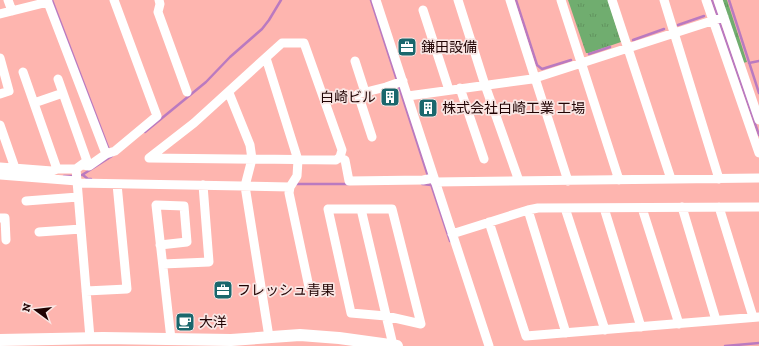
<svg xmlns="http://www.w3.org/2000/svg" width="759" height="346" font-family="'Zilla Slab','Noto Sans JP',serif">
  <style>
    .grass { fill: url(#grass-tufts) }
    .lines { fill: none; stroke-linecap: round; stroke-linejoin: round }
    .stream { stroke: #ba7ac0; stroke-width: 2.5 }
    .minor { stroke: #fff; stroke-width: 9 }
    .major { stroke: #fff; stroke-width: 12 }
    .labels { text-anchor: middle; stroke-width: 3.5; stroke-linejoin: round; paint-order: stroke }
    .poi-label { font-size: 14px; fill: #200303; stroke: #f9e6e4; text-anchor: start }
  </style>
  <defs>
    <pattern id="grass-tufts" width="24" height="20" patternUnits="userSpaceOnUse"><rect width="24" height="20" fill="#70ad6f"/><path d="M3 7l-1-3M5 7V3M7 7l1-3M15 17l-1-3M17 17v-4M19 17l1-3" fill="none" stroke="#61935e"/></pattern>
  </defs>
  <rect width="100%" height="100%" fill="#feb5af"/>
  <!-- grass -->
  <path class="grass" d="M568,0H608L621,42L589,53H586Z
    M722,0H727L747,62L743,63Z"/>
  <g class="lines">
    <!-- stream -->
    <path class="stream" d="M52,0L109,150
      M371,0L428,176
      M516,0L537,65L542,69L571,60
      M712,0L718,17
      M729,0L759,93
      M719,21L759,135
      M678,25L704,16
      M633,40L664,29
      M589,54L610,47
      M749,63L759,61
      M145,132L206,82L230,57L262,29L269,20L281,0
      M82,175L112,156
      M83,175L88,179H91
      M64,176H75
      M430,181L450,241
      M296,184H349
      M422,184L431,185
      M725,346L759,343"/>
    <!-- minor -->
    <path class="minor" d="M8,0L12,11
      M47,0L106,154
      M159,0L160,4L158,12L187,92
      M376,0L489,346
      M458,0L485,85L519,181
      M510,0L568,181
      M561,0L619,180
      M612,0L671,179
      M664,0L719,179
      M706,0L759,153
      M718,0L759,120
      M423,10L449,90
      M0,14L48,2
      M282,43H304L342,150L340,157L336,160L149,158L194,123Z
      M0,58L9,91L0,94
      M266,58L298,160L297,176L290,187L289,193L309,287
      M355,61L365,92
      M23,72L57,169H76L87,161L58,79
      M460,88L484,159
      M229,93L250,145L252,159L245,186L269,337
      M408,96L532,79L724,17
      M34,103L63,93
      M0,125L15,168
      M372,137L358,94L386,87L403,81
      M340,157L345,160L349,181L423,180L434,178
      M83,165L89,166L106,154L115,151L157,116L114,0
      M0,167L52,171L57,169
      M76,169L90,338
      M0,175L77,181
      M435,182L759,178
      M77,183L290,187
      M26,201L78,197
      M682,207L716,320
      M719,207L753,317
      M565,208L605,330
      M604,208L641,327
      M642,208L679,324
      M328,209H392L421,324L386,316L351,313Z
      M361,209L393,345
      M528,210L566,333
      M0,218H5L6,240
      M489,222L526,336L759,317
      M39,232L81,229
      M452,234L528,210L538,208L759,207
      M160,245L187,242L184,206L156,205L171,339
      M163,264L209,262L203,185
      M86,291L127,289L117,184"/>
    <!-- major -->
    <path class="major" d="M0,340L103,338L231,340L300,335L339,338L397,346"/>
  </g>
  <!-- icons -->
  <defs>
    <symbol id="office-square" viewBox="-11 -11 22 22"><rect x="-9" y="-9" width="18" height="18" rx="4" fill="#1a676d" stroke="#f9e6e4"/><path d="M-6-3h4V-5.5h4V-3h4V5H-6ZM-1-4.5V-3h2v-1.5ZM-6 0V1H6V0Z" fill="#fff"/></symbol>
    <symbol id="building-square" viewBox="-11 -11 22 22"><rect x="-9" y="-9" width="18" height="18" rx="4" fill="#1a676d" stroke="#f9e6e4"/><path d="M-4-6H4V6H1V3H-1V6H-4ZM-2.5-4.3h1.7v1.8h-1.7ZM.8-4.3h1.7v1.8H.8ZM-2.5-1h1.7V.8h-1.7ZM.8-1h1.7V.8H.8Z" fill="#fff"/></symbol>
    <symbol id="cafe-square" viewBox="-11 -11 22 22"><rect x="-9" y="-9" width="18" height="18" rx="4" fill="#1a676d" stroke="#f9e6e4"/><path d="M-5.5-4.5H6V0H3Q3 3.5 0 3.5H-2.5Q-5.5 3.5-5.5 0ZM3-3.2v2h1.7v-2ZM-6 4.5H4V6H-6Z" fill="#fff"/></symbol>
  </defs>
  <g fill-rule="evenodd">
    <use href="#office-square" x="396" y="36" width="22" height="22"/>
    <use href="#building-square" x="379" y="86" width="22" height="22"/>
    <use href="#building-square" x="417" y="97" width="22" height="22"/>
    <use href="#office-square" x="212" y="279" width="22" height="22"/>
    <use href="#cafe-square" x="174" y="311" width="22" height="22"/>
  </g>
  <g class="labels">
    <!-- poi labels -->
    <g class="poi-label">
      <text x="421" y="52">鎌田設備</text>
      <text x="376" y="102" text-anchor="end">白崎ビル</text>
      <text x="442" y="113">株式会社白崎工業 工場</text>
      <text x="237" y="295">フレッシュ青果</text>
      <text x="199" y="327">大洋</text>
    </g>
  </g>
  <!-- north arrow -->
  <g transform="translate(36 310) rotate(285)" stroke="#f9e6e4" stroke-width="3" paint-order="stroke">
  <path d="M0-3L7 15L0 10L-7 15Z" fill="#200303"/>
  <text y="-6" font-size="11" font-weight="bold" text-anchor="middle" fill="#200303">N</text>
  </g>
</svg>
